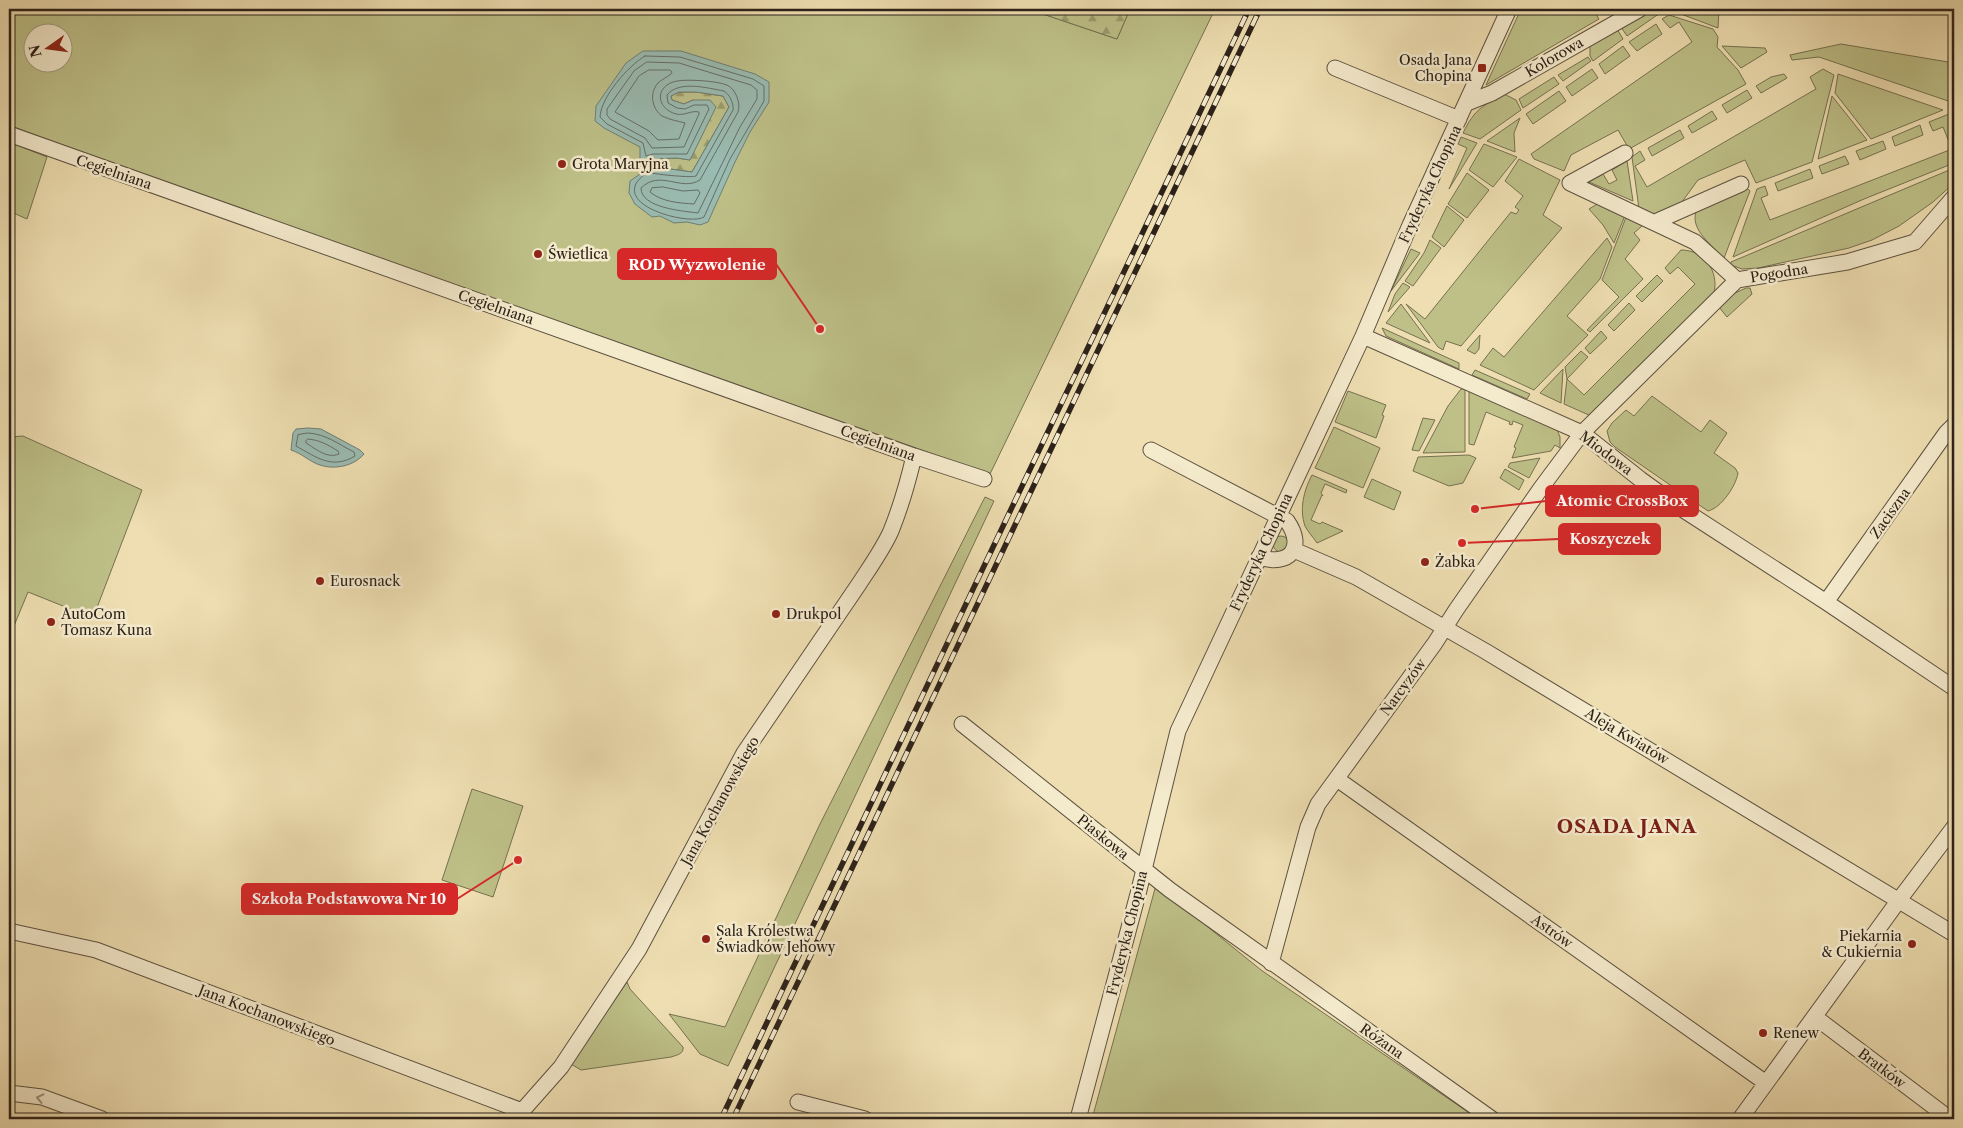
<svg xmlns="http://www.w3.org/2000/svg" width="1963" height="1128" font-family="'Libre Caslon Text',serif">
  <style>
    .green { fill: #bec088; stroke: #767151; fill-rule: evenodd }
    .forest { fill: url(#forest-firs); stroke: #767151 }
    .water { fill: #9abbb1; stroke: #6e7e75; fill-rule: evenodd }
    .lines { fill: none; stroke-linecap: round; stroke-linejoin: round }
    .shore { stroke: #646e66; stroke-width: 1 }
    .minor-casing { stroke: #5d5140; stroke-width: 17 }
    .minor { stroke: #f4eacc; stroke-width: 15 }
    .rail-casing { stroke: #2d221a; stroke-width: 5.5 }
    .rail { stroke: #f4eacc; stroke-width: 4; stroke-dasharray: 11; stroke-linecap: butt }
    .oneway { stroke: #9a907c }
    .poi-dot { fill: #8f2418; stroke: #f4eacc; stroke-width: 2 }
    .labels { text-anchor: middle; stroke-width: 5; stroke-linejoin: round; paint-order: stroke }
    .street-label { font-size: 14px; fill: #2d221a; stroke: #f4eacc }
    .poi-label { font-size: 14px; fill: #2d221a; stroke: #f4eacc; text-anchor: start }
    .district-label { font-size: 19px; font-weight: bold; letter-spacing: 1px; fill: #7a1f14; stroke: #f4eacc }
    .leader { fill: none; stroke: #d62828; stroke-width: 2 }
    .callout-dot { fill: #d62828; stroke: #f4eacc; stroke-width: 2 }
    .callout { fill: #d62828; stroke: #d62828; stroke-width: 2 }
    .callout-label { font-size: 15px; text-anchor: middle; font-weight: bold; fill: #fff }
  </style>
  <defs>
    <pattern id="forest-firs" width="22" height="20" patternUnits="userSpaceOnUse" patternTransform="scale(1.25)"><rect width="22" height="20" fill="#bec088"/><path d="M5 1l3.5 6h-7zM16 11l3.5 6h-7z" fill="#9b9c6e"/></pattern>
  </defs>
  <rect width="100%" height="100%" fill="#eedeb1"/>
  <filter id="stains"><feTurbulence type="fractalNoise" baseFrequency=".004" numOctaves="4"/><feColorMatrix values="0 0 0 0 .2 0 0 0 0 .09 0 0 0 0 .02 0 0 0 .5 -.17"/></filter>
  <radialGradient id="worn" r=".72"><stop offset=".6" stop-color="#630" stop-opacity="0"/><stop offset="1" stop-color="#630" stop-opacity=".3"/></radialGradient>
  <!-- green -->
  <path class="green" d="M9,9H1028L1117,39L1130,9H1215L990,474L169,185L9,125ZM32,32H62V62H32Z
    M1521,9H1593L1599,19L1486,85Z
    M1652,9H1662L1663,11L1627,36L1621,27Z
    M1677,9H1719L1718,28L1673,11Z
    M1669,15L1713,29L1718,37L1717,47L1738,70L1746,84L1629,149L1618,130L1571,155L1564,171L1534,159L1531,154L1692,42L1679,22L1670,28L1662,19Z
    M1656,24L1662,34L1637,51L1629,42Z
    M1617,29L1623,39L1593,61L1590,56V45Z
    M1841,44L1954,63V103L1819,57L1792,60L1790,55Z
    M1623,46L1630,56L1605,74L1599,64Z
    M1722,46L1765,48L1767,52L1741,68Z
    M1588,57L1591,61L1563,81L1558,75Z
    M1592,69L1598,78L1572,96L1566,87Z
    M1823,69L1834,75L1812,162L1756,183L1745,160L1698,180L1679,206L1657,218L1639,209L1632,157L1640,151L1645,160L1635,166L1647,187L1816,89L1810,77Z
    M1784,74L1787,78L1761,93L1756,86L1771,77Z
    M1838,74L1943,110L1871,139L1835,93Z
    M1554,77L1559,84L1523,108L1519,99Z
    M1747,90L1752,98L1727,113L1722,105Z
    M1559,91L1566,101L1533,124L1526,114Z
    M1504,94L1516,100L1521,110L1480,139L1463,133C1475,109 1481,107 1504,94Z
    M1832,96L1867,140L1818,159Z
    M1712,111L1717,119L1692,133L1688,126Z
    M1954,112V163L1864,199L1733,257L1757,189L1765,186L1768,195L1761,198L1770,220L1952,149L1943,127L1933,131L1929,122Z
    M1520,118L1514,133L1515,152L1487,141Z
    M1920,125L1923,135L1895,146L1892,137Z
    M1680,130L1684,138L1652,156L1648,148Z
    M1461,137L1477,143L1449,189L1467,148L1458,144Z
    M1883,141L1886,149L1860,160L1856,151Z
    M9,142L47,157L27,219L9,211Z
    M1484,144L1517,157L1493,187L1469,170Z
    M1845,156L1849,164L1822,174L1819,166Z
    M1519,159L1560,180L1543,215L1562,228L1461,346L1446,341L1443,350L1438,347L1406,304L1425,319L1511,212L1516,214L1519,210L1515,207L1523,196L1505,181Z
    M1627,161L1633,201L1589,182L1603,174L1609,184L1617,180L1612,170Z
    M1954,168V183L1933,202L1899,226L1872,240L1849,248L1758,268L1742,269L1731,265V262Z
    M1810,169L1813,178L1778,191L1775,183Z
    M1467,173L1489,190L1467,218L1448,204Z
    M1747,188L1750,191L1724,258C1713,246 1690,230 1696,212Z
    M1599,203L1626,213L1614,243L1603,225L1589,209Z
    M1447,206L1464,220L1444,247L1432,237Z
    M1628,212L1645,219L1642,226L1634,233L1640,240L1625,259L1643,279L1590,332L1587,330L1619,297L1602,280Z
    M1607,238L1612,247L1600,279L1567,316L1588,335L1534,390L1480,365L1493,348L1504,357Z
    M1430,240L1441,248L1413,286L1405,281L1424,253Z
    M1411,249L1420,253L1391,291Z
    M1681,250C1705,250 1719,272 1714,293L1591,416L1564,404L1567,379L1565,367L1581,351L1588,357L1567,379L1584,395L1695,284L1678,267L1670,274L1665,268Z
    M1657,275L1663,281L1642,302L1636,296Z
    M1403,283L1410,287L1388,312L1395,294Z
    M1746,288H1750L1752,294L1727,317L1719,307L1735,293Z
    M1629,303L1635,310L1614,331L1608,325Z
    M1401,304L1430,343L1386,323Z
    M1382,328L1459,363V369L1386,336Z
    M1601,331L1607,338L1590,354L1585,348Z
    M1480,335L1479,349L1475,354L1467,350Z
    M1563,369L1561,403L1540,393Z
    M1475,370L1530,394L1527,399L1472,375Z
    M1461,389H1465V452L1423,453L1448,406Z
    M1469,390L1556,427L1560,437V448L1555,445L1551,451L1512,458L1516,448L1514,447L1523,425L1513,421L1512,425L1509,424L1510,422L1486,412L1474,445L1469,444Z
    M1348,391L1386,405L1382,415L1384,416L1376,438L1335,422Z
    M1652,396L1701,432L1710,420L1727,433L1714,453L1735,468L1738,473C1736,486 1721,508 1708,511L1615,447L1610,442L1607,431L1612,423L1626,410L1634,416Z
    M1423,418L1435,420L1419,451L1412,450Z
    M1334,427L1380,448L1363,488L1315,468Z
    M23,436L142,490L93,618L28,592L9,638V437Z
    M1469,455L1476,458L1463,483L1449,486L1413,471L1418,457Z
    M1540,458L1529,478L1508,467L1510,463Z
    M1505,469L1524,480L1519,490L1500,478Z
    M1312,475L1347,490L1346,493L1325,484L1321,493L1323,496L1322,495L1311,520L1320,524L1322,522L1343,531L1317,543C1313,537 1308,532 1305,526C1299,509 1304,490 1312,475Z
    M1372,479L1401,492L1394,510L1364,497Z
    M985,497L994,501L728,1066L700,1054L669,1014L725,1027L820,824Z
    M1273 544a8 8 0 1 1 16 0a8 8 0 1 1-16 0Z
    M472,789L523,806L493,897L442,880Z
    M1156,885L1261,970L1478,1119H1092Z
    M627,982L630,989L683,1047C684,1054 677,1055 671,1057L581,1070L571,1064Z"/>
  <!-- forest -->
  <path class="forest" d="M1028,9H1130L1117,39Z
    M679,92H696L723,96L729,107L692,172L663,168L653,170L650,163L653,159L677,158L690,160L693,100L684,104L672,100L671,96Z"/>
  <!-- water -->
  <path class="water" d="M643,51H681L755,74L769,82V102L750,132L735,162L708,222L700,225L687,222L674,223L660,216L652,217L635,204L629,193L630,181L640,174V147L604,128L595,121L596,106L626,63ZM679,92H696L723,96L729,107L692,172L663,168L653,170L650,163L653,159L677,158L690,160L716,107L710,100H693L684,104L672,100L671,96Z
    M308,428L321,429L360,450L364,454C354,466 335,470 320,465C310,462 303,454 291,450L293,433L296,429Z"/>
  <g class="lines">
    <!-- shore -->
    <path class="shore" d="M645,56L680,57L753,79L764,86V101L730,159L704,217C692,225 627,210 635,186C636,181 644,175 647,172C652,174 690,178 696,176L733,110C734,103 729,94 724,91C707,88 679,80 667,95L668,103L677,108L685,109L694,105H707L709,109L687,154H653L646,156L643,143L607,124L600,117C601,97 628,66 645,56Z
      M647,62L679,63L751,85L757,90V99L740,127L698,213C683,211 641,208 641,188C660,169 681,192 700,180L738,112C741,104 736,89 727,85C717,81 688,79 677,81C655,85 655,108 676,114C685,116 691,110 699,112V114L684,147L652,148L645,138L610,119L607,115V109L634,71Z
      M649,70H670L672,72L671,74C667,77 661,80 658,83C649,93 652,109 662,116C670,120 678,121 685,123L679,139L658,140L649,131L615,112L639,76Z
      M663,187L683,191L698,190L700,193L694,204C679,203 662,202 650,192L652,188Z
      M308,433C326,434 338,444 354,452L355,456C332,470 316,457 296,446L298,435Z
      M308,439C320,440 328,445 338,451L339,454C327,459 316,449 306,443V441Z"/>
    <defs>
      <path id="minor" d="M1335,68L1459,119
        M1467,103L1492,93L1640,9
        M9,134L914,456L984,479
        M1570,183L1695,242L1737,280
        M1570,183L1625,153
        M1655,222L1741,184
        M1363,336L1582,433L1640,479L1679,507L1826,602L1954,688
        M1151,450L1287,521C1306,548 1289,567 1259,557
        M1294,550L1356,577L1485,651L1954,934
        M1826,602L1946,433L1954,425
        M962,724L1170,890L1492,1119
        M1337,779L1766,1083
        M9,931L96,950L522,1111
        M1271,963L1308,827L1318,804L1435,643L1456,610L1541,488L1582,433L1737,280L1847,262L1915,242L1954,197
        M1815,1017L1950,1119
        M9,1093L42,1097L102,1119
        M798,1102L865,1119
        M515,1119L561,1067L639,949L744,753L859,584C870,567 883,549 891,531C901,506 908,482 914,456
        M1078,1119L1138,894L1178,731L1363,336L1410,225L1509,9
        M1740,1119L1899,900L1954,827"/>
    </defs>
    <!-- minor casing -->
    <use href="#minor" class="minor-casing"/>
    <!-- minor -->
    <use href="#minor" class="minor"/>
    <defs>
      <path id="rail" d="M721,1119L1249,9
        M733,1119L1260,9"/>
    </defs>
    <!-- rail casing -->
    <use href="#rail" class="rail-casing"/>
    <!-- rail -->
    <use href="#rail" class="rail"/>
  </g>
  <!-- one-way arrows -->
  <defs><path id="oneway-chevron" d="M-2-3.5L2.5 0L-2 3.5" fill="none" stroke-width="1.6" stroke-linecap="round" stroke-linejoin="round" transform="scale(1.25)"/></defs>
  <use class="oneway" href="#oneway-chevron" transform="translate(40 1098) rotate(-167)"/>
  <!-- markers -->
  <g class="poi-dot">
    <rect x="1477" y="63" width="10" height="10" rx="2.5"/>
    <circle cx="562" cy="164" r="5"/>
    <circle cx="538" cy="254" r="5"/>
    <circle cx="1425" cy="562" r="5"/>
    <circle cx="320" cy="581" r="5"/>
    <circle cx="776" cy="614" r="5"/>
    <circle cx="51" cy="622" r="5"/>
    <circle cx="706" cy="939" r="5"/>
    <circle cx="1912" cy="944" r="5"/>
    <circle cx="1763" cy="1033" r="5"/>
  </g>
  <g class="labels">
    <!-- street labels -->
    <g class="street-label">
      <text transform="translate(1554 57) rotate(-30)" y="5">Kolorowa</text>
      <text transform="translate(114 172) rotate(19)" y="5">Cegielniana</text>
      <text transform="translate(1430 184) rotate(-65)" y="5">Fryderyka Chopina</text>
      <text transform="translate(1779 273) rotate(-9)" y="5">Pogodna</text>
      <text transform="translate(496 307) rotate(19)" y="5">Cegielniana</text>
      <text transform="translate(878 443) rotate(20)" y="5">Cegielniana</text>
      <text transform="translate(1606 453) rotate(37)" y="5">Miodowa</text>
      <text transform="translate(1890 513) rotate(-55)" y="5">Zaciszna</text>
      <text transform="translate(1261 552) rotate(-65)" y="5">Fryderyka Chopina</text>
      <text transform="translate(1403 687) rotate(-54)" y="5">Narcyzów</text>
      <text transform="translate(1627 736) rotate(31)" y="5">Aleja Kwiatów</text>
      <text transform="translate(720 801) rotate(-61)" y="5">Jana Kochanowskiego</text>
      <text transform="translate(1103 837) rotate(39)" y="5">Piaskowa</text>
      <text transform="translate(1552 931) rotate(35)" y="5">Astrów</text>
      <text transform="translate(1127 933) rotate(-76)" y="5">Fryderyka Chopina</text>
      <text transform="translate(267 1015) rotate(21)" y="5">Jana Kochanowskiego</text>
      <text transform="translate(1382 1041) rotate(35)" y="5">Różana</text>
      <text transform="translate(1882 1068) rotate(37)" y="5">Bratków</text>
    </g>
    <!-- poi labels -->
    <g class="poi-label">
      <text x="1472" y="65" text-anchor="end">Osada Jana<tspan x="1472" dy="16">Chopina</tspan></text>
      <text x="572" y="169">Grota Maryjna</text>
      <text x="548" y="259">Świetlica</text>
      <text x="1435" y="567">Żabka</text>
      <text x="330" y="586">Eurosnack</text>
      <text x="61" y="619">AutoCom<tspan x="61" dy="16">Tomasz Kuna</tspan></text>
      <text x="786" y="619">Drukpol</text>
      <text x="716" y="936">Sala Królestwa<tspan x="716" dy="16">Świadków Jehowy</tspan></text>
      <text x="1902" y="941" text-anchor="end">Piekarnia<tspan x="1902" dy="16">&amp; Cukiernia</tspan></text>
      <text x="1773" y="1038">Renew</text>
    </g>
    <!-- district labels -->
    <g class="district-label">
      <text x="1627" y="833">OSADA JANA</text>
    </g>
  </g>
  <!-- callouts -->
  <path class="leader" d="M820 329L776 264M1475 509L1546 501M1462 543L1559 539M518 860L457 899"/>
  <g class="callout-dot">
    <circle cx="820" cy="329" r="5"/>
    <circle cx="1475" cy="509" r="5"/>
    <circle cx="1462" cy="543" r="5"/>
    <circle cx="518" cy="860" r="5"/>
  </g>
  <g class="callout">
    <rect x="618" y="249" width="158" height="30" rx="5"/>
    <rect x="1546" y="486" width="152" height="30" rx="5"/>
    <rect x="1559" y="524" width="101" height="30" rx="5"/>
    <rect x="242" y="884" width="215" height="30" rx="5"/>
  </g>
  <g class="callout-label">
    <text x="697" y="270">ROD Wyzwolenie</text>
    <text x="1622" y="506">Atomic CrossBox</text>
    <text x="1610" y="544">Koszyczek</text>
    <text x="349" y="904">Szkoła Podstawowa Nr 10</text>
  </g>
  <!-- margin -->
  <rect width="1963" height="1128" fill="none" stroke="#eedeb1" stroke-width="30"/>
  <rect x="10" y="10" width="1943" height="1108" fill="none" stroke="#2d221a" stroke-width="2.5"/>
  <rect x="15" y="15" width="1933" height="1098" fill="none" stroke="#2d221a"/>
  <!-- north arrow -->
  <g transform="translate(48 48) rotate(256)"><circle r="24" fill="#f4eacc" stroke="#a49a85"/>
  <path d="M0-4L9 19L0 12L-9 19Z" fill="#8f2418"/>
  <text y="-8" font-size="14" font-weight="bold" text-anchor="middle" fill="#2d221a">N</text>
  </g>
  <rect width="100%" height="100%" filter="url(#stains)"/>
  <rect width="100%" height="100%" fill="url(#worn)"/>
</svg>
